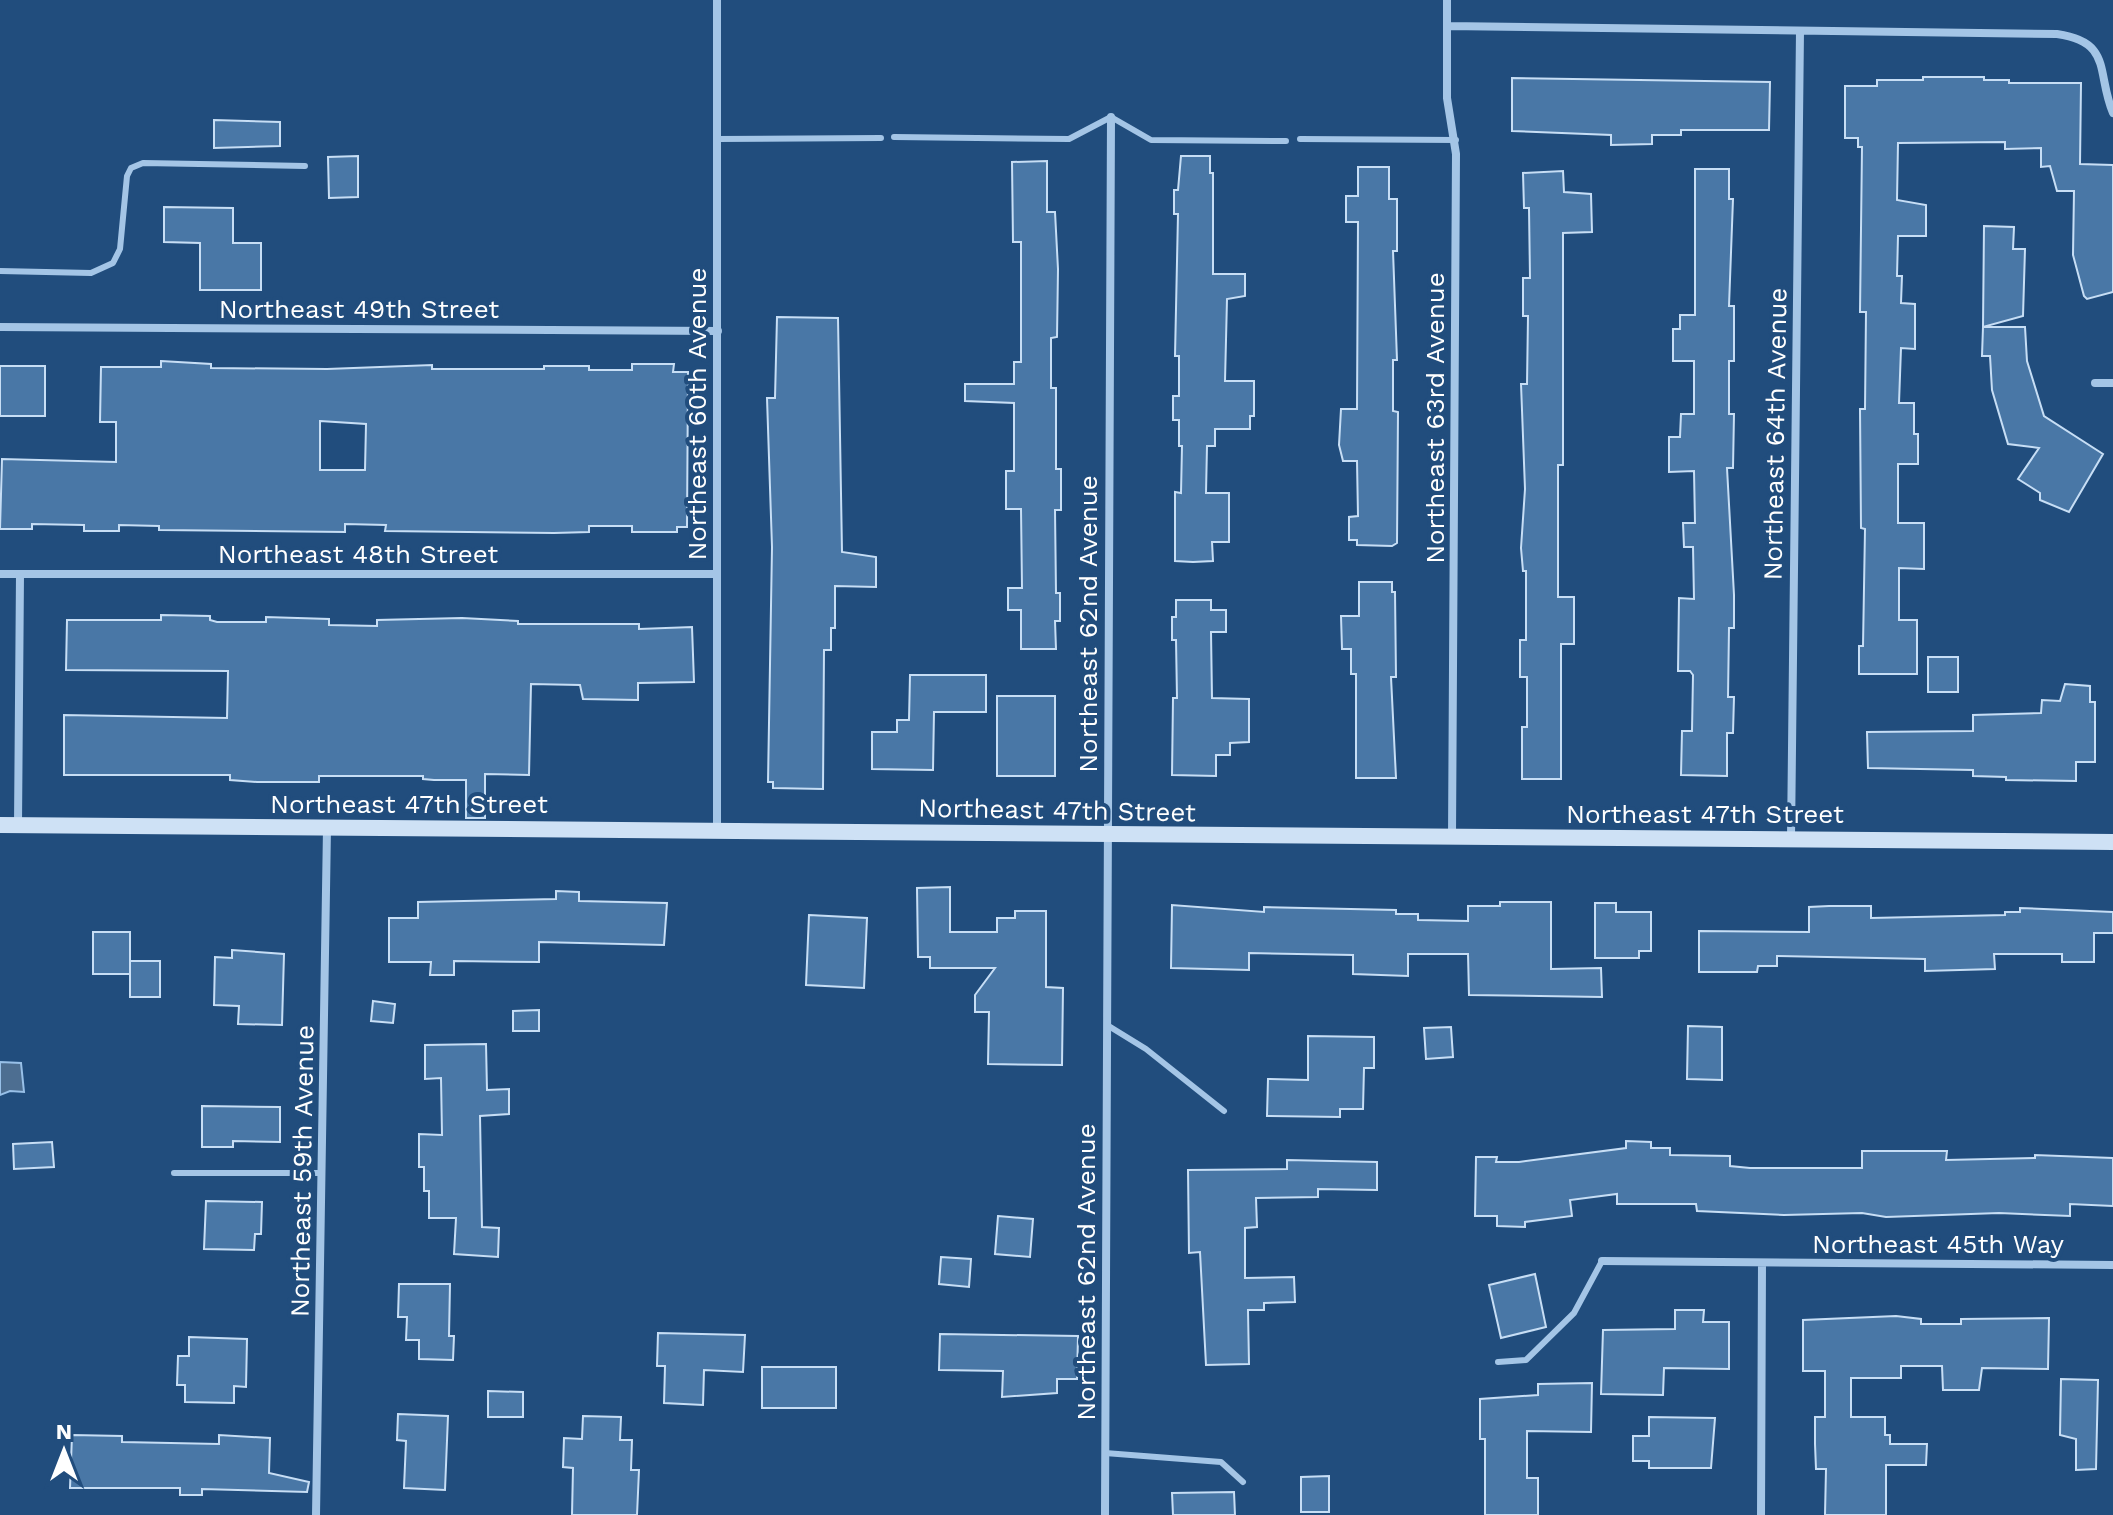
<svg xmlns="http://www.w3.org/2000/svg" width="2113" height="1515" font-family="'Work Sans',sans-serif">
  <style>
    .water { fill: #4d6e91; stroke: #98c0e8; stroke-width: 2 }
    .building { fill: #4977a6; stroke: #c7def5; stroke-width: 2; fill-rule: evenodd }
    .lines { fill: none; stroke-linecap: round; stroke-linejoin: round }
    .lane { stroke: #a4c5e6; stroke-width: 6 }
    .street { stroke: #a4c5e6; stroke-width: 8 }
    .secondary { stroke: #cee1f5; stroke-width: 16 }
    .labels { text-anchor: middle; stroke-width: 8; stroke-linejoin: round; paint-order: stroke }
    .street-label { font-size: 26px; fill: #fff; stroke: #214d7d }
  </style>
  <rect width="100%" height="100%" fill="#214d7d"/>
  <!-- water -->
  <path class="water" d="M0,1062L21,1063L24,1092L10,1091L0,1095Z"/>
  <!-- building -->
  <path class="building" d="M1923,77H1984V80H2009V83H2081L2080,164L2113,165V292L2087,299L2084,296L2073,255L2074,191H2057L2050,166L2041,167V148L2005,149V142L1898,143L1897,200L1926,205V236H1898L1897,276H1902L1901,303L1915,304V349L1901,348L1899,403H1914V434H1918V464H1898V523H1924V569L1899,568V620H1917V674H1859V646H1863L1865,529L1861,528L1860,409H1865L1866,312H1860L1862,147H1858V138H1845V86H1877V80H1923Z
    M1512,78L1770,82L1769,130H1681V135H1652V144L1611,145V135L1512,131Z
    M214,120L280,122V146L214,148Z
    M358,156V197L329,198L328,157Z
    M1181,156H1210V173H1213V274H1245V296L1227,299L1225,381H1254V416H1250V429H1215V446H1207L1206,493H1229V542H1212L1213,561L1193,562L1175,561V492L1181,493L1182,446H1179V420H1173V396H1179V356H1175L1178,214H1174V190H1178Z
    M1047,161V212H1055L1058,269L1057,337L1051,338V388H1056V469H1061V510H1055L1056,593H1060V621H1055L1056,649H1021V610H1008V588H1022L1021,509H1006V471H1014V403L965,401V384H1014V362H1021V242H1013L1012,162Z
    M1358,167H1389V199H1397V251H1393L1397,360H1393V411L1398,412L1397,543L1392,546L1357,545V540H1349V517L1358,516L1357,461H1343L1339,445L1341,409H1357L1358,222H1346V196H1358Z
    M1695,169H1729V199H1733L1729,306H1734V361H1729V414H1734L1733,468H1727L1734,595V628H1729L1728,697H1734L1733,733H1727V776L1681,775L1682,731H1692L1693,675L1690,671H1678L1679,598L1694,599L1693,547H1684L1683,523H1695L1694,471L1669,472V437H1680L1681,414H1694V361H1673V329H1680V315H1695Z
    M1563,171L1564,192L1591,194L1592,232L1563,233V465H1558V597H1574V644H1561V779H1522V727H1527V677H1520V640H1526V571H1523L1521,548L1525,489L1521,384H1527L1528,316H1523V278H1530L1529,208H1524L1523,173Z
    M164,207L233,208V243H261V290H200V243L164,242Z
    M1984,226L2014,227L2013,249H2025L2023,316L1983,327Z
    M777,317L838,318L842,552L876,557V587L835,586V628H831V650H824L823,789L773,788V782H768L772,547L767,398H775Z
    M1983,327H2025L2027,361L2044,416L2103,454L2069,512L2040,500V493L2018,479L2039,448L2008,444L1992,390L1990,356H1982Z
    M161,361L211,364V368L327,369L432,365V369H544V366H589V370H632V364H674L673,372H688L687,527H677V532H632V526H589V532L554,533L385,531L386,525L345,524V532L159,530V526L119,525V531H84V525L32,524V529H0L2,459L116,462V422H100L101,367H161ZM320,421L366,424L365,470H320Z
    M0,366H45V416H0Z
    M1359,582H1392V592H1395L1396,677H1391L1396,778H1356V674H1351V649H1342L1341,616H1359Z
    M1176,600H1211V610H1226V632H1211L1212,698L1249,699V742L1230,743V755H1216V776L1172,775L1173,698H1177L1176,640H1172V617H1176Z
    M161,615L210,616V620L217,622H266V617L329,619V625L377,626V620L462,618L518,621V624H639V629L692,627L694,682L638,683V700L583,699L580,685L531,684L529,775L485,774V818H466V780H434L423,779V776H319V782H257L230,780V775H64V715L227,718L228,671L66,670L67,620H161Z
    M1928,657H1958V692H1928Z
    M910,675H986V712H934L933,770L872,769V732H897V720H909Z
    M2065,684L2090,686V702H2095V762H2076V781L2006,780V777L1973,776V770L1868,768L1867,732L1973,731V715L2041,713L2042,700L2060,701Z
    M997,696H1055V776H997Z
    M950,887V932H997V918H1015V911H1046V987L1063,988L1062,1065L988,1064L989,1012H975V995L995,968H930V957H918L917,888Z
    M556,891L579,892V901L667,903L664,945L539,942V962L454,961V975H430L431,962H389V918H418V902L556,899Z
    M1500,902H1551V969L1601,968L1602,997L1469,995L1468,954H1408V976L1353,974V955L1249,953V970L1171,968L1172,905L1264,912V907L1396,910V914H1418V920L1468,921V906H1500Z
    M1595,903H1616V912H1651V951H1639V958H1595Z
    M1829,906H1871V918L2005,915V912H2020V908L2113,912V933H2094V962H2062V954H1994L1995,969L1925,971V959L1777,956V966H1758L1757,972H1699V931L1809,932V907Z
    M809,915L867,918L864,988L806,985Z
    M93,932H130V974H93Z
    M232,950L284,954L282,1025L238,1024L239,1006L214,1005L215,957L232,958Z
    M130,961H160V997H130Z
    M373,1001L395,1004L393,1023L371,1021Z
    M539,1010V1031H513V1011Z
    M1688,1026L1722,1027V1080L1687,1079Z
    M1451,1027L1453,1057L1426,1059L1424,1028Z
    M1308,1036L1374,1037V1068H1364L1363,1109H1340V1117L1267,1116L1268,1079L1308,1080Z
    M486,1044L487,1090L509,1089V1114L480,1116L482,1227L499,1228L498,1257L454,1254L456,1218H429V1191H424V1167H419V1134L442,1135L441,1078L425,1079V1045Z
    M202,1106L280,1107V1142L233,1141V1147H202Z
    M1626,1141L1651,1142V1148H1670V1155L1730,1156V1166L1750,1168H1862V1151H1947L1946,1160L2035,1158V1155L2113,1158V1206L2070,1204V1216L1999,1213L1886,1217L1862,1213L1784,1215L1697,1211L1696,1204H1617V1194L1570,1200L1572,1216L1525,1222V1227L1497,1226V1216H1475L1476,1157H1497L1496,1162H1519L1626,1148Z
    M52,1142L54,1167L14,1169L13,1144Z
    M1287,1160L1377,1162V1190L1318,1189V1197L1256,1198L1257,1227L1245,1228V1278L1294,1277L1295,1302L1264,1303V1310H1248L1249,1364L1206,1365L1200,1252L1189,1253L1188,1170L1287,1169Z
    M206,1201L262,1202L261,1234H255L254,1250L204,1249Z
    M998,1216L1033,1219L1030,1257L995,1254Z
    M941,1257L971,1259L969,1287L939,1284Z
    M1535,1274L1546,1327L1501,1338L1489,1285Z
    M399,1284H450L449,1336H454L453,1360L419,1359V1340H406L407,1317H398Z
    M1675,1310H1704L1703,1322H1729V1369L1664,1368L1663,1395L1601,1394L1603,1330L1675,1329Z
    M1896,1316L1921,1319V1324H1961V1319L2049,1318L2048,1369L1982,1368L1979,1390H1943L1942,1366H1901V1378H1851V1417H1885V1435H1890V1444H1927L1926,1465H1886V1515H1825L1826,1469H1816L1815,1444V1417H1825V1371H1803V1320Z
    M658,1333L745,1335L743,1372L704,1370L703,1405L664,1403L665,1366H657Z
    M940,1334L1078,1336L1077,1379H1057V1393L1002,1397L1003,1371L939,1370Z
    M189,1337L247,1339L246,1387L234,1386V1403L185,1402V1385H177L178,1356H189Z
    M762,1367H836V1408H762Z
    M2061,1379L2098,1380L2096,1469L2076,1470V1439L2060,1435Z
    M1592,1383L1591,1432L1527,1431V1478H1538V1515H1485V1439H1480V1399L1538,1395V1384Z
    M488,1391L523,1392V1417H488Z
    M398,1414L448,1416L445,1490L404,1488L406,1441L397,1440Z
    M583,1416L621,1417L620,1440H632L631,1470H639L637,1515H572L573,1468L563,1467L564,1438L582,1439Z
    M1649,1417L1715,1418L1711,1468H1649V1461H1633V1436H1649Z
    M72,1435L122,1436V1442L219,1444V1435L270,1438L269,1473L309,1482L307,1492L202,1489V1495H180V1488H70Z
    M1329,1476V1512H1301V1477Z
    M1234,1492L1235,1515H1173L1172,1493Z"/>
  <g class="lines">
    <!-- lane -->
    <path class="lane" d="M894,137L1069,139L1111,117L1151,140L1286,141
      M717,139L881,138
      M1300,139L1456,140
      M0,271L91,273L113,263L120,249L127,176L131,168L143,163L305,166
      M1107,1025L1146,1049L1224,1111
      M174,1173H322
      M1498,1362L1526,1360L1574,1313L1602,1261
      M1105,1453L1221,1462L1243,1482"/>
    <!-- street -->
    <path class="street" d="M1447,0V98L1456,154L1452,837
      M1447,26L2057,34C2113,42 2096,73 2113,113
      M0,327L718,331
      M2095,383H2113
      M0,574H716
      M18,825L20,574
      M717,829V0
      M1791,838L1800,31
      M1602,1261L2113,1265
      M316,1515L327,828
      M1105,1515L1111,117
      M1761,1515L1762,1263"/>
    <!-- secondary -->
    <path class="secondary" d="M0,825L2113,842"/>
  </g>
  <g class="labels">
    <!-- street labels -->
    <g class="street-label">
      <text x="359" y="318">Northeast 49th Street</text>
      <text transform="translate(697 414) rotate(-90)" y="9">Northeast 60th Avenue</text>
      <text transform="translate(1435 418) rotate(-90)" y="9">Northeast 63rd Avenue</text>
      <text transform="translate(1775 434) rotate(-89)" y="9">Northeast 64th Avenue</text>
      <text x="358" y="563">Northeast 48th Street</text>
      <text transform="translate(1088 624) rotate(-90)" y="9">Northeast 62nd Avenue</text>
      <text x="409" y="813">Northeast 47th Street</text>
      <text transform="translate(1057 810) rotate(1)" y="9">Northeast 47th Street</text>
      <text x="1705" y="823">Northeast 47th Street</text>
      <text transform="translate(302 1171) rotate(-89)" y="9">Northeast 59th Avenue</text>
      <text x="1938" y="1253">Northeast 45th Way</text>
      <text transform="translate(1086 1272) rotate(-90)" y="9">Northeast 62nd Avenue</text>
    </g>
  </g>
  <!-- north arrow -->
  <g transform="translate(64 1451)" stroke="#214d7d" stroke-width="6" paint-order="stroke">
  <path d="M0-6L14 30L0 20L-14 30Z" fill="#ffffff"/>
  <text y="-12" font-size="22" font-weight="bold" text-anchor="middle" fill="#ffffff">N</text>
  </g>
</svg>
